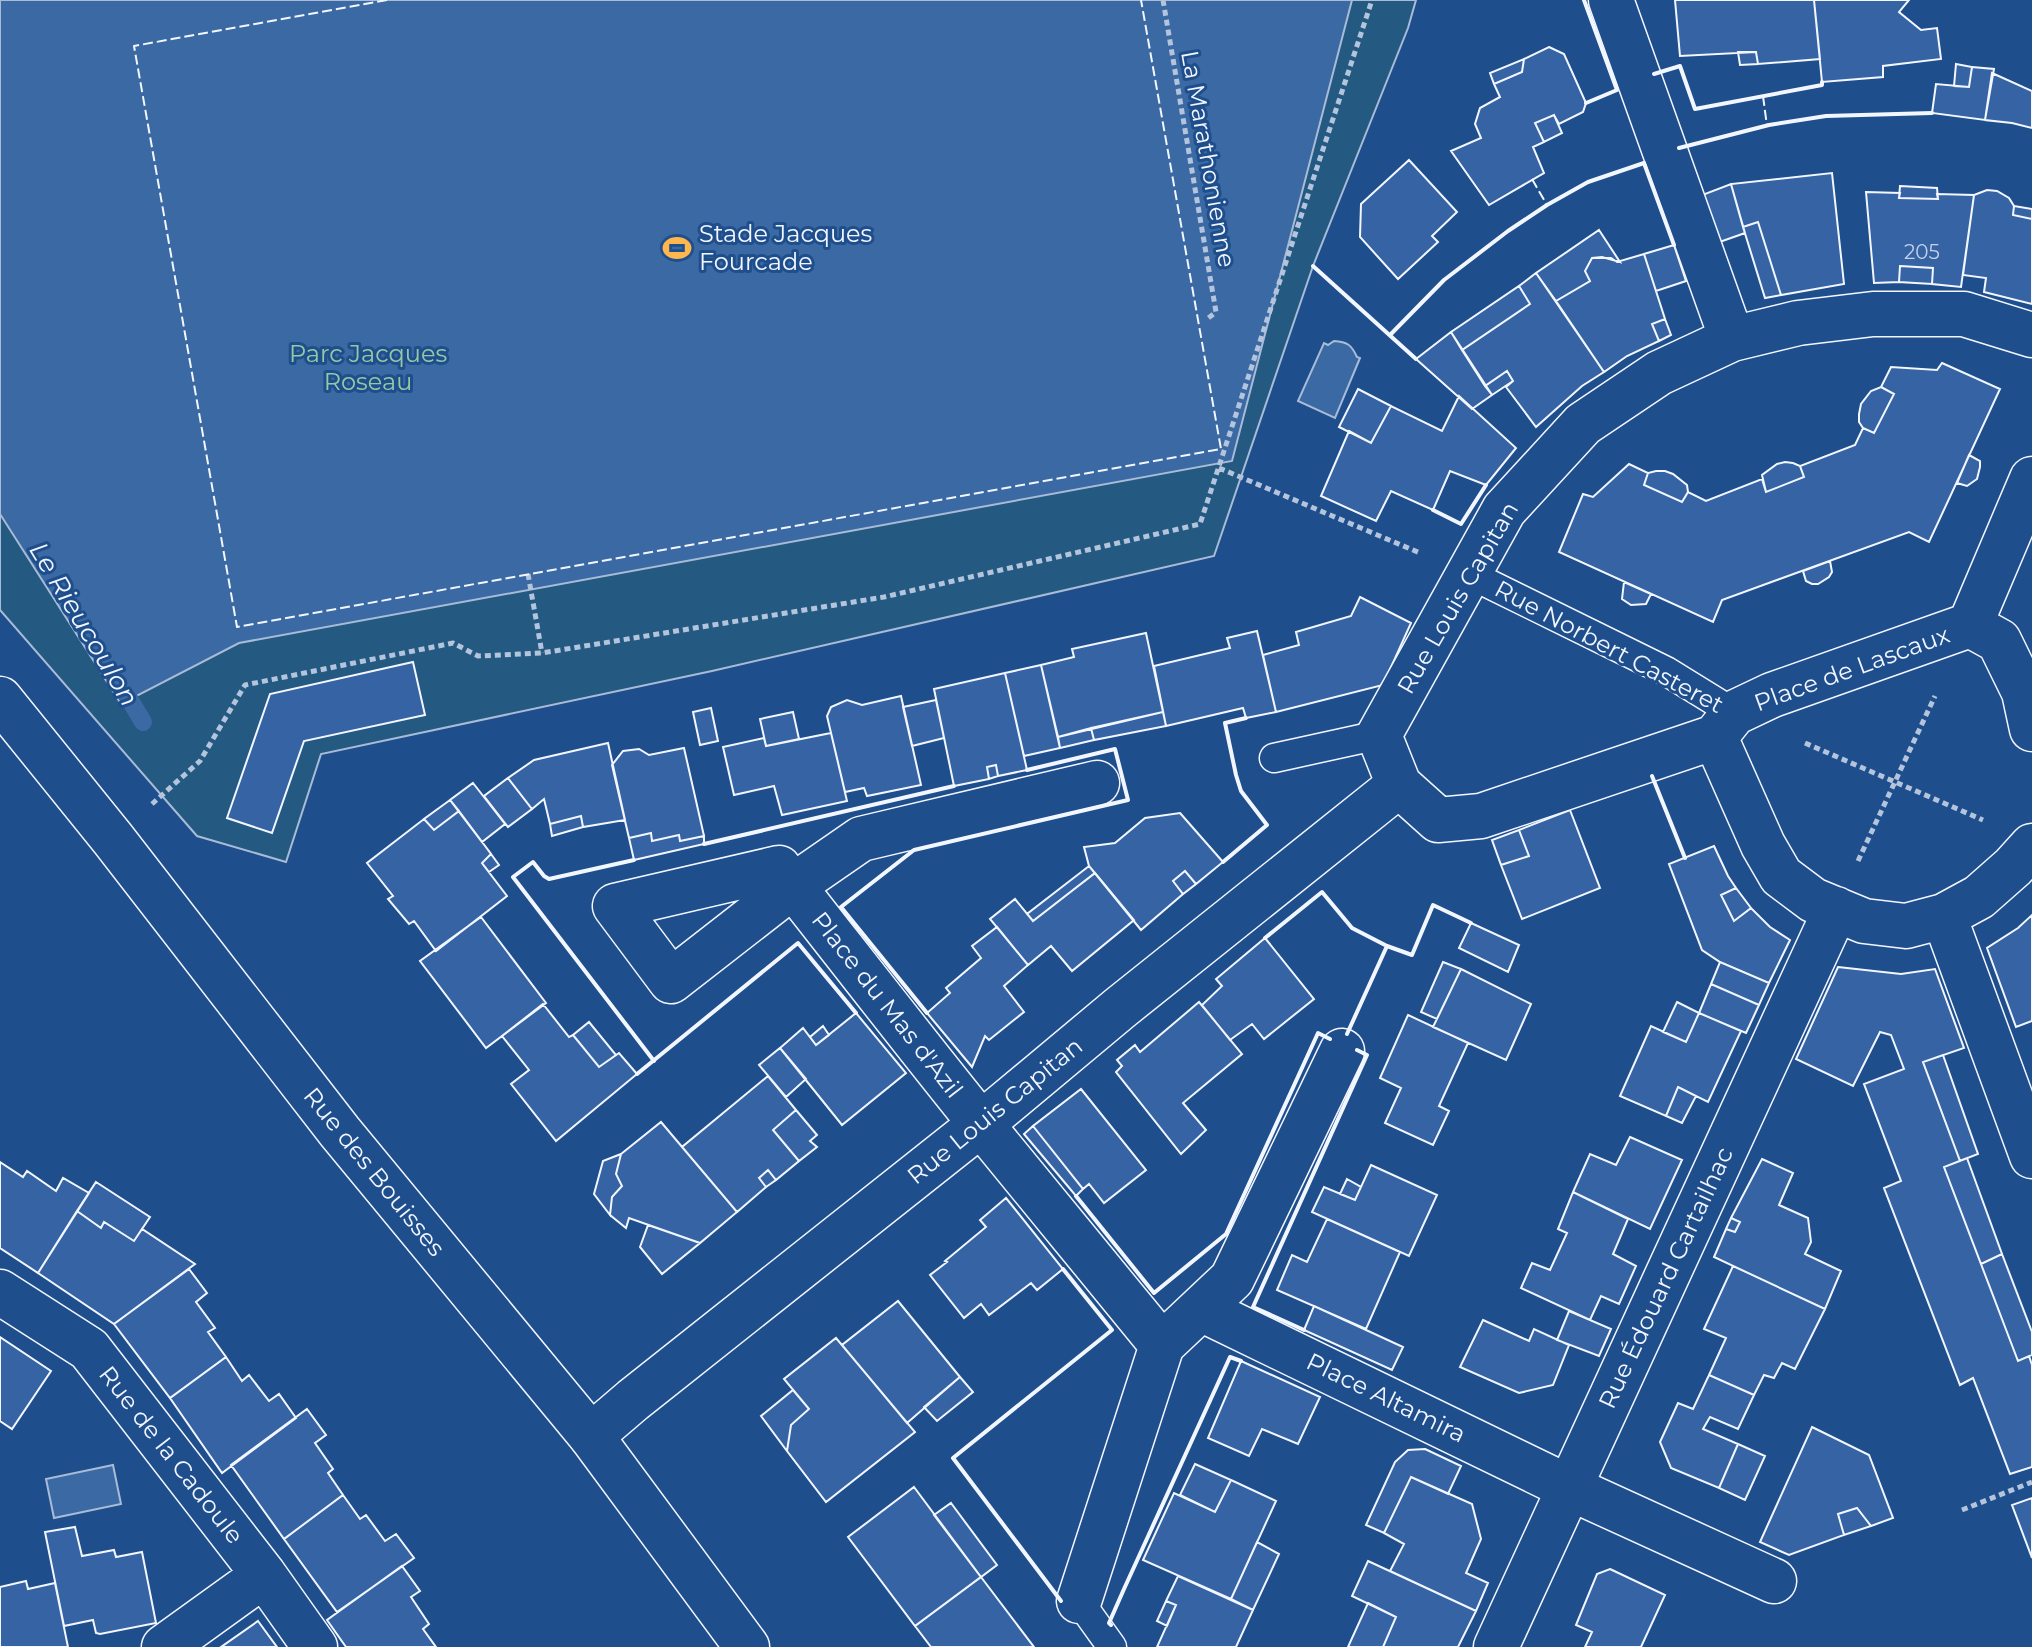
<svg xmlns="http://www.w3.org/2000/svg" width="2032" height="1647" font-family="Montserrat,sans-serif">
  <style>
    .green { fill: #245a82; stroke: #a8bbd7; stroke-width: 2 }
    .water { fill: #3b69a3; stroke: #a8bbd7; stroke-width: 2 }
    .lines { fill: none; stroke-linecap: round; stroke-linejoin: round }
    .stream { stroke: #3b69a3; stroke-width: 18 }
    .building { fill: #3563a3; stroke: #f2f6ff; stroke-width: 2 }
    .lane-casing { stroke: #f2f6ff; stroke-width: 31 }
    .street-casing { stroke: #f2f6ff; stroke-width: 47 }
    .secondary-casing { stroke: #f2f6ff; stroke-width: 47 }
    .path { stroke: #b3c4dc; stroke-width: 5; stroke-dasharray: 6 4; stroke-linecap: butt }
    .lane { stroke: #1f4e8c; stroke-width: 28 }
    .street { stroke: #1f4e8c; stroke-width: 44 }
    .secondary { stroke: #1f4e8c; stroke-width: 44 }
    .fence { stroke: #f2f6ff; stroke-width: 2; stroke-dasharray: 10 4; stroke-linecap: butt }
    .wall { stroke: #f2f6ff; stroke-width: 4 }
    .labels { text-anchor: middle; stroke-width: 6; stroke-linejoin: round; paint-order: stroke }
    .number-label { font-size: 20px; fill: #c3d1e8 }
    .street-label { font-size: 24px; fill: #f2f6ff; stroke: #1f4e8c }
    .poi-label { font-size: 24px; fill: #f2f6ff; stroke: #1f4e8c; text-anchor: start }
    .park-label { font-size: 24px; fill: #97c8a6; stroke: #1f4e8c }
    .water-label { font-size: 26px; font-style: italic; fill: #f2f6ff; stroke: #1f4e8c }
  </style>
  <rect width="100%" height="100%" fill="#1f4e8c"/>
  <!-- green -->
  <path class="green" d="M0,0H1416L1408,28L1313,266L1214,556L712,671L321,754L286,862L197,836L0,610Z"/>
  <!-- water -->
  <path class="water" d="M0,0H1352L1232,461L239,643L121,704L0,514Z
    M1334,341C1347,342 1351,344 1357,357L1360,358L1335,418L1298,401L1324,343L1328,345Z
    M113,1465L121,1504L54,1518L46,1479Z"/>
  <g class="lines">
    <!-- stream -->
    <path class="stream" d="M118,680L143,722"/>
  </g>
  <!-- building -->
  <path class="building" d="M1675,0H1814L1820,59L1758,64L1756,52L1680,56Z
    M1814,0H1909L1899,12L1921,30L1937,28L1941,59L1883,66V77L1822,82Z
    M1549,47L1564,54L1586,103L1583,112L1559,124L1554,115L1535,123L1544,142L1533,147L1544,173L1489,205L1451,151L1481,138L1475,124L1480,108L1500,97L1494,84L1522,72L1524,59Z
    M1738,52H1756L1758,64L1740,65Z
    M1524,59L1522,72L1494,84L1490,73Z
    M1956,64L1972,67L1969,87L1954,86Z
    M1972,67L1994,69L1985,120L1932,113L1936,84L1969,87Z
    M1992,73L2032,91V128L2012,123L1985,120Z
    M1554,115L1562,133L1544,142L1535,123Z
    M1409,160L1457,212L1432,236L1438,242L1398,279L1360,237L1361,204Z
    M1832,173L1844,284L1781,295L1758,222L1743,227L1731,184Z
    M1731,184L1745,233L1714,244L1697,197Z
    M1900,186L1937,188L1938,199L1899,198Z
    M1987,190L1997,191L2009,198L2014,206L2013,215L2032,219V304L1984,292L1986,278L1963,275L1974,195Z
    M1866,192L1900,193L1899,198L1938,199L1937,194L1974,195L1961,287L1932,284L1933,268L1900,266L1899,282L1874,283Z
    M2014,206L2032,209V219L2013,215Z
    M1758,222L1781,295L1765,298L1743,227Z
    M1599,230L1620,262L1602,257L1592,258L1585,271L1590,281L1556,301L1536,273Z
    M1674,245L1686,281L1656,291L1644,254Z
    M1644,254L1665,319L1652,324L1659,341L1627,356L1604,372L1556,301L1590,281L1585,271L1592,258H1611L1617,262Z
    M1900,266L1933,268L1932,284L1899,282Z
    M1536,273L1604,372L1582,386L1536,427L1506,387L1513,381L1507,371L1485,386L1462,350L1530,304L1519,286Z
    M1519,286L1530,304L1462,350L1451,332Z
    M1665,319L1671,335L1659,341L1652,324Z
    M1451,332L1492,395L1472,409L1416,359Z
    M1942,363L2000,389L1929,542L1909,532L1722,600L1713,622L1559,552L1583,494L1593,497L1629,464L1648,473L1644,485L1682,502L1688,492L1706,501L1762,479L1766,492L1804,477L1800,466L1855,445L1863,428L1874,433L1894,394L1881,387L1891,367L1937,370Z
    M1507,371L1513,381L1492,395L1485,386Z
    M1881,387L1894,394L1874,433L1863,428L1859,422V414L1861,404L1871,391Z
    M1358,389L1391,406L1371,443L1339,427Z
    M1459,396L1516,448L1486,485L1450,471L1433,510L1391,491L1376,521L1321,496L1349,431L1371,443L1391,406L1442,431Z
    M1969,455L1980,461V467L1977,479L1967,486L1957,483Z
    M1785,462L1793,463L1800,466L1804,477L1766,492L1762,475L1777,464Z
    M1656,471H1665L1673,474L1687,485L1688,492L1682,502L1644,485L1648,473Z
    M1830,561L1832,572L1829,577L1818,584H1812L1806,581L1803,571Z
    M1624,582L1651,594L1646,604L1631,605L1622,599Z
    M1360,597L1411,623L1383,685L1276,712L1263,655L1299,645L1296,632L1351,616Z
    M1257,631L1276,712L1246,718L1243,708L1166,726L1154,666L1230,648L1227,638Z
    M1146,633L1163,712L1058,737L1041,665L1074,657L1072,649Z
    M413,662L425,715L304,741L272,833L227,818L270,694Z
    M1041,665L1060,748L1024,756L1005,673Z
    M1005,673L1027,770L998,776L996,765L987,767L989,779L954,786L934,689Z
    M901,696L921,785L867,796L864,788L845,792L827,716L831,707L847,700L862,705Z
    M936,700L944,738L912,746L903,707Z
    M711,708L718,741L700,745L693,712Z
    M793,712L799,739L766,746L760,719Z
    M1163,712L1166,726L1094,740L1091,728Z
    M1091,728L1094,740L1060,748L1058,737Z
    M831,733L847,801L782,815L774,786L734,795L723,747L764,738L766,746Z
    M608,743L625,820L583,827L581,816L550,824L544,799L532,809L508,778L534,760Z
    M684,748L704,836L680,841L679,835L652,841L651,833L629,838L612,765L623,751L639,749L649,755Z
    M996,765L998,776L989,779L987,767Z
    M508,778L532,809L508,827L484,796Z
    M473,783L505,824L482,842L450,800Z
    M450,800L459,811L434,830L424,819Z
    M1570,810L1600,888L1522,919L1501,865L1529,856L1519,830Z
    M459,811L491,854L482,863L507,896L436,951L414,921L409,924L388,899L393,896L367,863L424,819L434,830Z
    M1180,813L1223,862L1196,884L1185,871L1173,881L1183,894L1141,930L1089,866L1084,847L1115,843L1145,818Z
    M581,816L583,827L552,836L550,824Z
    M1519,830L1529,856L1501,865L1492,840Z
    M651,833L652,841L679,835L680,841L704,836V844L634,860L629,838Z
    M1714,846L1728,876L1736,888L1721,895L1734,921L1751,908L1770,927L1790,940L1769,983L1720,962L1702,950L1669,864Z
    M491,854L499,865L489,872L482,863Z
    M1089,866L1095,873L1033,921L1027,914Z
    M1185,871L1196,884L1183,894L1173,881Z
    M1095,873L1134,920L1072,971L1051,946L1028,965L990,919L1015,899L1033,921Z
    M1736,888L1751,908L1734,921L1721,895Z
    M2032,915V1021L2016,1027L1987,948L2018,928Z
    M481,917L546,1003L486,1048L420,961Z
    M1471,923L1519,945L1508,972L1459,948Z
    M997,927L1028,965L1004,986L1024,1012L989,1040L985,1036L972,1067L927,1013L950,993L946,988L981,958L972,946Z
    M1265,938L1314,999L1264,1039L1252,1024L1230,1040L1202,1005L1222,986L1216,979Z
    M1443,962L1461,969L1437,1019L1421,1012Z
    M1720,962L1769,983L1759,1005L1711,984Z
    M1838,967L1901,974L1935,969L1964,1048L1923,1062L1960,1161L1944,1167L2018,1361L2029,1356L2032,1365V1467L2010,1474L1973,1378L1960,1385L1884,1188L1901,1181L1864,1084L1904,1069L1891,1035L1880,1032L1853,1086L1796,1059Z
    M1461,969L1531,1004L1506,1060L1433,1027Z
    M1711,984L1759,1005L1746,1033L1699,1013Z
    M1199,1002L1242,1054L1183,1103L1206,1130L1181,1154L1116,1072L1122,1066L1117,1060L1135,1045L1140,1052Z
    M1677,1002L1699,1013L1686,1042L1663,1032Z
    M543,1004L569,1037L573,1035L599,1067L619,1053L637,1074L556,1141L511,1084L529,1070L502,1036Z
    M856,1013L906,1073L842,1125L780,1048L803,1028L816,1045Z
    M1699,1013L1741,1031L1708,1102L1678,1087L1666,1116L1620,1096L1651,1026L1686,1042Z
    M1408,1015L1468,1043L1439,1106L1449,1111L1433,1145L1385,1123L1401,1088L1380,1078Z
    M589,1022L616,1055L599,1067L573,1035Z
    M823,1026L829,1035L816,1045L810,1037Z
    M780,1048L806,1079L786,1097L759,1065Z
    M1943,1055L1978,1154L1960,1161L1923,1062Z
    M768,1076L796,1110L773,1130L799,1161L776,1180L768,1170L759,1178L766,1187L737,1212L682,1147Z
    M1678,1087L1696,1096L1682,1123L1666,1116Z
    M1081,1089L1146,1170L1104,1203L1089,1184L1083,1189L1033,1126Z
    M796,1110L817,1135L810,1141L817,1147L799,1161L773,1130Z
    M661,1122L737,1212L700,1243L629,1218L626,1228L610,1215L612,1197L622,1186L616,1174L621,1154Z
    M1033,1126L1083,1189L1076,1196L1024,1134Z
    M1630,1137L1682,1160L1650,1229L1573,1192L1590,1154L1616,1165Z
    M621,1154L616,1174L622,1186L612,1197L610,1215L594,1194L603,1161Z
    M1967,1158L2002,1254L1981,1264L1944,1167Z
    M1762,1159L1793,1173L1779,1205L1808,1218L1811,1242L1805,1254L1841,1271L1825,1309L1714,1257L1726,1229L1735,1232L1740,1222L1731,1218Z
    M0,1162L23,1177L27,1171L56,1191L63,1178L89,1193L38,1273L0,1248Z
    M1371,1165L1437,1195L1409,1256L1312,1212L1324,1187L1355,1200Z
    M768,1170L776,1180L766,1187L759,1178Z
    M1347,1179L1361,1187L1355,1200L1340,1194Z
    M96,1182L150,1217L134,1241L104,1222L101,1228L77,1211Z
    M1573,1192L1628,1219L1613,1254L1636,1266L1619,1304L1601,1296L1590,1320L1521,1288L1532,1263L1550,1270L1567,1233L1558,1229Z
    M1006,1198L1063,1269L1037,1290L1031,1283L989,1315L981,1304L964,1318L930,1275L947,1262L945,1261L986,1227L980,1220Z
    M77,1211L101,1228L104,1222L134,1241L142,1229L195,1264L114,1324L38,1273Z
    M1731,1218L1740,1222L1735,1232L1726,1229Z
    M1327,1219L1400,1252L1366,1329L1277,1290L1292,1255L1307,1262Z
    M648,1225L700,1243L662,1274L640,1247Z
    M2002,1254L2032,1332V1355L2018,1361L1981,1264Z
    M1733,1266L1825,1309L1795,1369L1782,1363L1774,1378L1764,1375L1754,1395L1709,1375L1726,1338L1704,1329Z
    M189,1269L207,1293L196,1302L215,1328L208,1332L226,1357L170,1398L114,1324Z
    M898,1301L960,1377L907,1423L842,1345Z
    M1314,1306L1403,1347L1392,1370L1304,1330Z
    M1569,1311L1611,1329L1599,1356L1557,1340Z
    M1483,1320L1529,1341L1534,1329L1569,1345L1553,1385L1519,1393L1460,1367Z
    M0,1337L51,1371L12,1429L0,1421Z
    M836,1338L915,1432L826,1502L787,1451L791,1425L809,1409L784,1379Z
    M226,1357L242,1381L249,1375L269,1401L279,1394L296,1418L222,1473L170,1398Z
    M1241,1361L1320,1397L1298,1444L1262,1429L1249,1456L1208,1438Z
    M1709,1375L1754,1395L1738,1429L1710,1417L1703,1429L1738,1444L1719,1488L1671,1468L1660,1442L1678,1403L1693,1409Z
    M960,1377L973,1392L937,1421L924,1407Z
    M793,1390L809,1409L791,1425L787,1451L761,1416Z
    M307,1409L326,1435L315,1443L333,1469L328,1473L343,1495L284,1539L231,1465Z
    M1812,1427L1869,1455L1893,1518L1871,1526L1857,1508L1838,1514L1844,1535L1789,1555L1760,1542Z
    M1738,1444L1765,1456L1745,1500L1719,1488Z
    M1425,1449L1461,1466L1448,1494L1411,1477L1384,1533L1366,1525L1395,1462L1408,1450Z
    M1195,1464L1231,1480L1215,1512L1180,1495Z
    M1411,1477L1472,1504L1481,1539L1466,1573L1488,1583L1476,1611L1390,1571L1404,1544L1384,1533Z
    M1231,1480L1276,1501L1231,1599L1143,1560L1174,1493L1215,1512Z
    M914,1487L981,1577L915,1626L848,1537Z
    M343,1495L360,1519L366,1515L385,1541L396,1534L414,1558L337,1612L284,1539Z
    M2032,1498V1558L2012,1505Z
    M951,1503L997,1565L981,1577L934,1515Z
    M1857,1508L1871,1526L1844,1535L1838,1514Z
    M75,1527L82,1556L114,1550L116,1557L142,1552L156,1623L100,1634L96,1633L93,1620L64,1626L45,1532Z
    M1257,1542L1279,1554L1253,1610L1231,1599Z
    M1368,1561L1476,1611L1458,1647H1383L1396,1617L1352,1596Z
    M402,1566L420,1591L411,1597L429,1624L423,1629L436,1647H346L327,1620Z
    M1610,1569L1665,1595L1641,1647H1585L1592,1632L1576,1625L1597,1574Z
    M1178,1576L1253,1610L1236,1647H1157L1176,1605L1166,1601Z
    M981,1577L1034,1647H931L915,1626Z
    M26,1581L28,1589L55,1583L68,1647H0V1587Z
    M1166,1601L1176,1605L1167,1626L1157,1621Z
    M1368,1603L1396,1617L1383,1647H1348Z
    M258,1621L277,1647H221Z"/>
  <g class="lines">
    <defs>
      <path id="lane" d="M1469,574L1666,671L1734,713
        M1274,758L1379,735
        M1079,1601L1112,1647"/>
      <path id="street" d="M1611,0L1732,339
        M1970,625L2032,479
        M2032,729L2024,692L1999,641L1970,625L1772,695L1734,713L1715,737L1763,845L1781,876L1813,900L1864,921L1906,926L1944,916L1979,897L2013,867L2032,846
        M1715,737L1481,816L1438,820L1399,785L1379,735L1504,510L1583,424L1659,373L1732,339L1798,323L1873,314H1964L2032,335
        M1097,783L861,839L793,886L671,981L615,906L779,868C846,953 913,1040 981,1124C1041,1198 1102,1271 1162,1345
        M1944,916L2032,1156
        M0,1292L89,1349L264,1575L315,1647
        M1201,1309L1570,1488L1774,1581
        M591,1436L633,1400L981,1124L1120,1008L1399,785
        M1079,1601L1162,1345L1232,1279L1342,1051
        M164,1647L264,1575
        M1496,1647L1836,909"/>
      <path id="secondary" d="M0,699L113,839L340,1132L591,1436L747,1647"/>
    </defs>
    <!-- lane casing -->
    <use href="#lane" class="lane-casing"/>
    <!-- street casing -->
    <use href="#street" class="street-casing"/>
    <!-- secondary casing -->
    <use href="#secondary" class="secondary-casing"/>
    <!-- path -->
    <path class="path" d="M1163,0L1216,312L1207,319
      M1219,468L1420,553
      M528,574L542,653
      M1805,743L1983,820
      M152,804L200,761L245,685L453,643L478,656L542,653L884,597L1200,524L1372,0
      M1858,861L1935,696
      M1962,1510L2032,1482"/>
    <!-- lane -->
    <use href="#lane" class="lane"/>
    <!-- street -->
    <use href="#street" class="street"/>
    <!-- secondary -->
    <use href="#secondary" class="secondary"/>
    <!-- fence -->
    <path class="fence" d="M387,0L134,46L237,627L1221,449L1141,0
      M1763,96L1767,126
      M1532,179L1547,205"/>
    <!-- wall -->
    <path class="wall" d="M1584,0L1617,90L1586,103
      M1654,74L1680,66L1695,109L1822,85V82
      M1679,148L1769,125L1826,116L1932,113
      M1313,266L1416,359
      M1390,335L1444,280L1508,231L1547,205L1588,182L1644,163L1674,245
      M1433,510L1461,524L1486,485
      M1652,776L1685,858
      M704,844L954,786
      M634,860L549,879L544,876L533,862L513,877L654,1061
      M1223,862L1267,825L1241,791L1236,775L1225,723L1246,718
      M1265,938L1322,892L1352,928L1387,946L1347,1034
      M1387,946L1412,955L1433,905L1471,923
      M927,1013L841,907L914,850L1128,800L1115,749L1027,770
      M637,1074L798,943L856,1013
      M1076,1196L1154,1293L1226,1234L1318,1033L1330,1039
      M1304,1330L1253,1307L1367,1055L1357,1050
      M1061,1601L953,1458L1112,1330L1063,1269
      M1111,1625L1109,1623L1124,1589L1230,1357L1241,1361"/>
  </g>
  <!-- icons -->
  <defs>
    <symbol id="stadium-bare" viewBox="-9 -9 18 18"><path d="M0-5a6.5 5 0 1 0 0 10a6.5 5 0 1 0 0-10ZM-3.5-1.8h7v3.6h-7Z" fill="#ffb74d" stroke="#1f4e8c" stroke-width="2.5" paint-order="stroke"/></symbol>
  </defs>
  <g fill-rule="evenodd">
    <use href="#stadium-bare" x="657" y="228" width="40" height="40"/>
  </g>
  <g class="labels">
    <!-- number labels -->
    <g class="number-label">
      <text x="1922" y="259">205</text>
    </g>
    <!-- street labels -->
    <g class="street-label">
      <text transform="translate(1208 159) rotate(80)" y="8">La Marathonienne</text>
      <text transform="translate(1458 598) rotate(-60)" y="8">Rue Louis Capitan</text>
      <text transform="translate(1609 647) rotate(28)" y="8">Rue Norbert Casteret</text>
      <text transform="translate(1852 669) rotate(-20)" y="8">Place de Lascaux</text>
      <text transform="translate(887 1005) rotate(52)" y="8">Place du Mas d'Azil</text>
      <text transform="translate(995 1111) rotate(-39)" y="8">Rue Louis Capitan</text>
      <text transform="translate(374 1172) rotate(51)" y="8">Rue des Bouisses</text>
      <text transform="translate(1666 1278) rotate(-65)" y="8">Rue Édouard Cartailhac</text>
      <text transform="translate(1386 1398) rotate(26)" y="8">Place Altamira</text>
      <text transform="translate(171 1455) rotate(52)" y="8">Rue de la Cadoule</text>
    </g>
    <!-- poi labels -->
    <g class="poi-label">
      <text x="699" y="242">Stade Jacques<tspan x="699" dy="28">Fourcade</tspan></text>
    </g>
    <!-- park labels -->
    <g class="park-label">
      <text x="368" y="362">Parc Jacques<tspan x="368" dy="28">Roseau</tspan></text>
    </g>
    <!-- water labels -->
    <g class="water-label">
      <text transform="translate(84 624) rotate(59)" y="9">Le Rieucoulon</text>
    </g>
  </g>
</svg>
